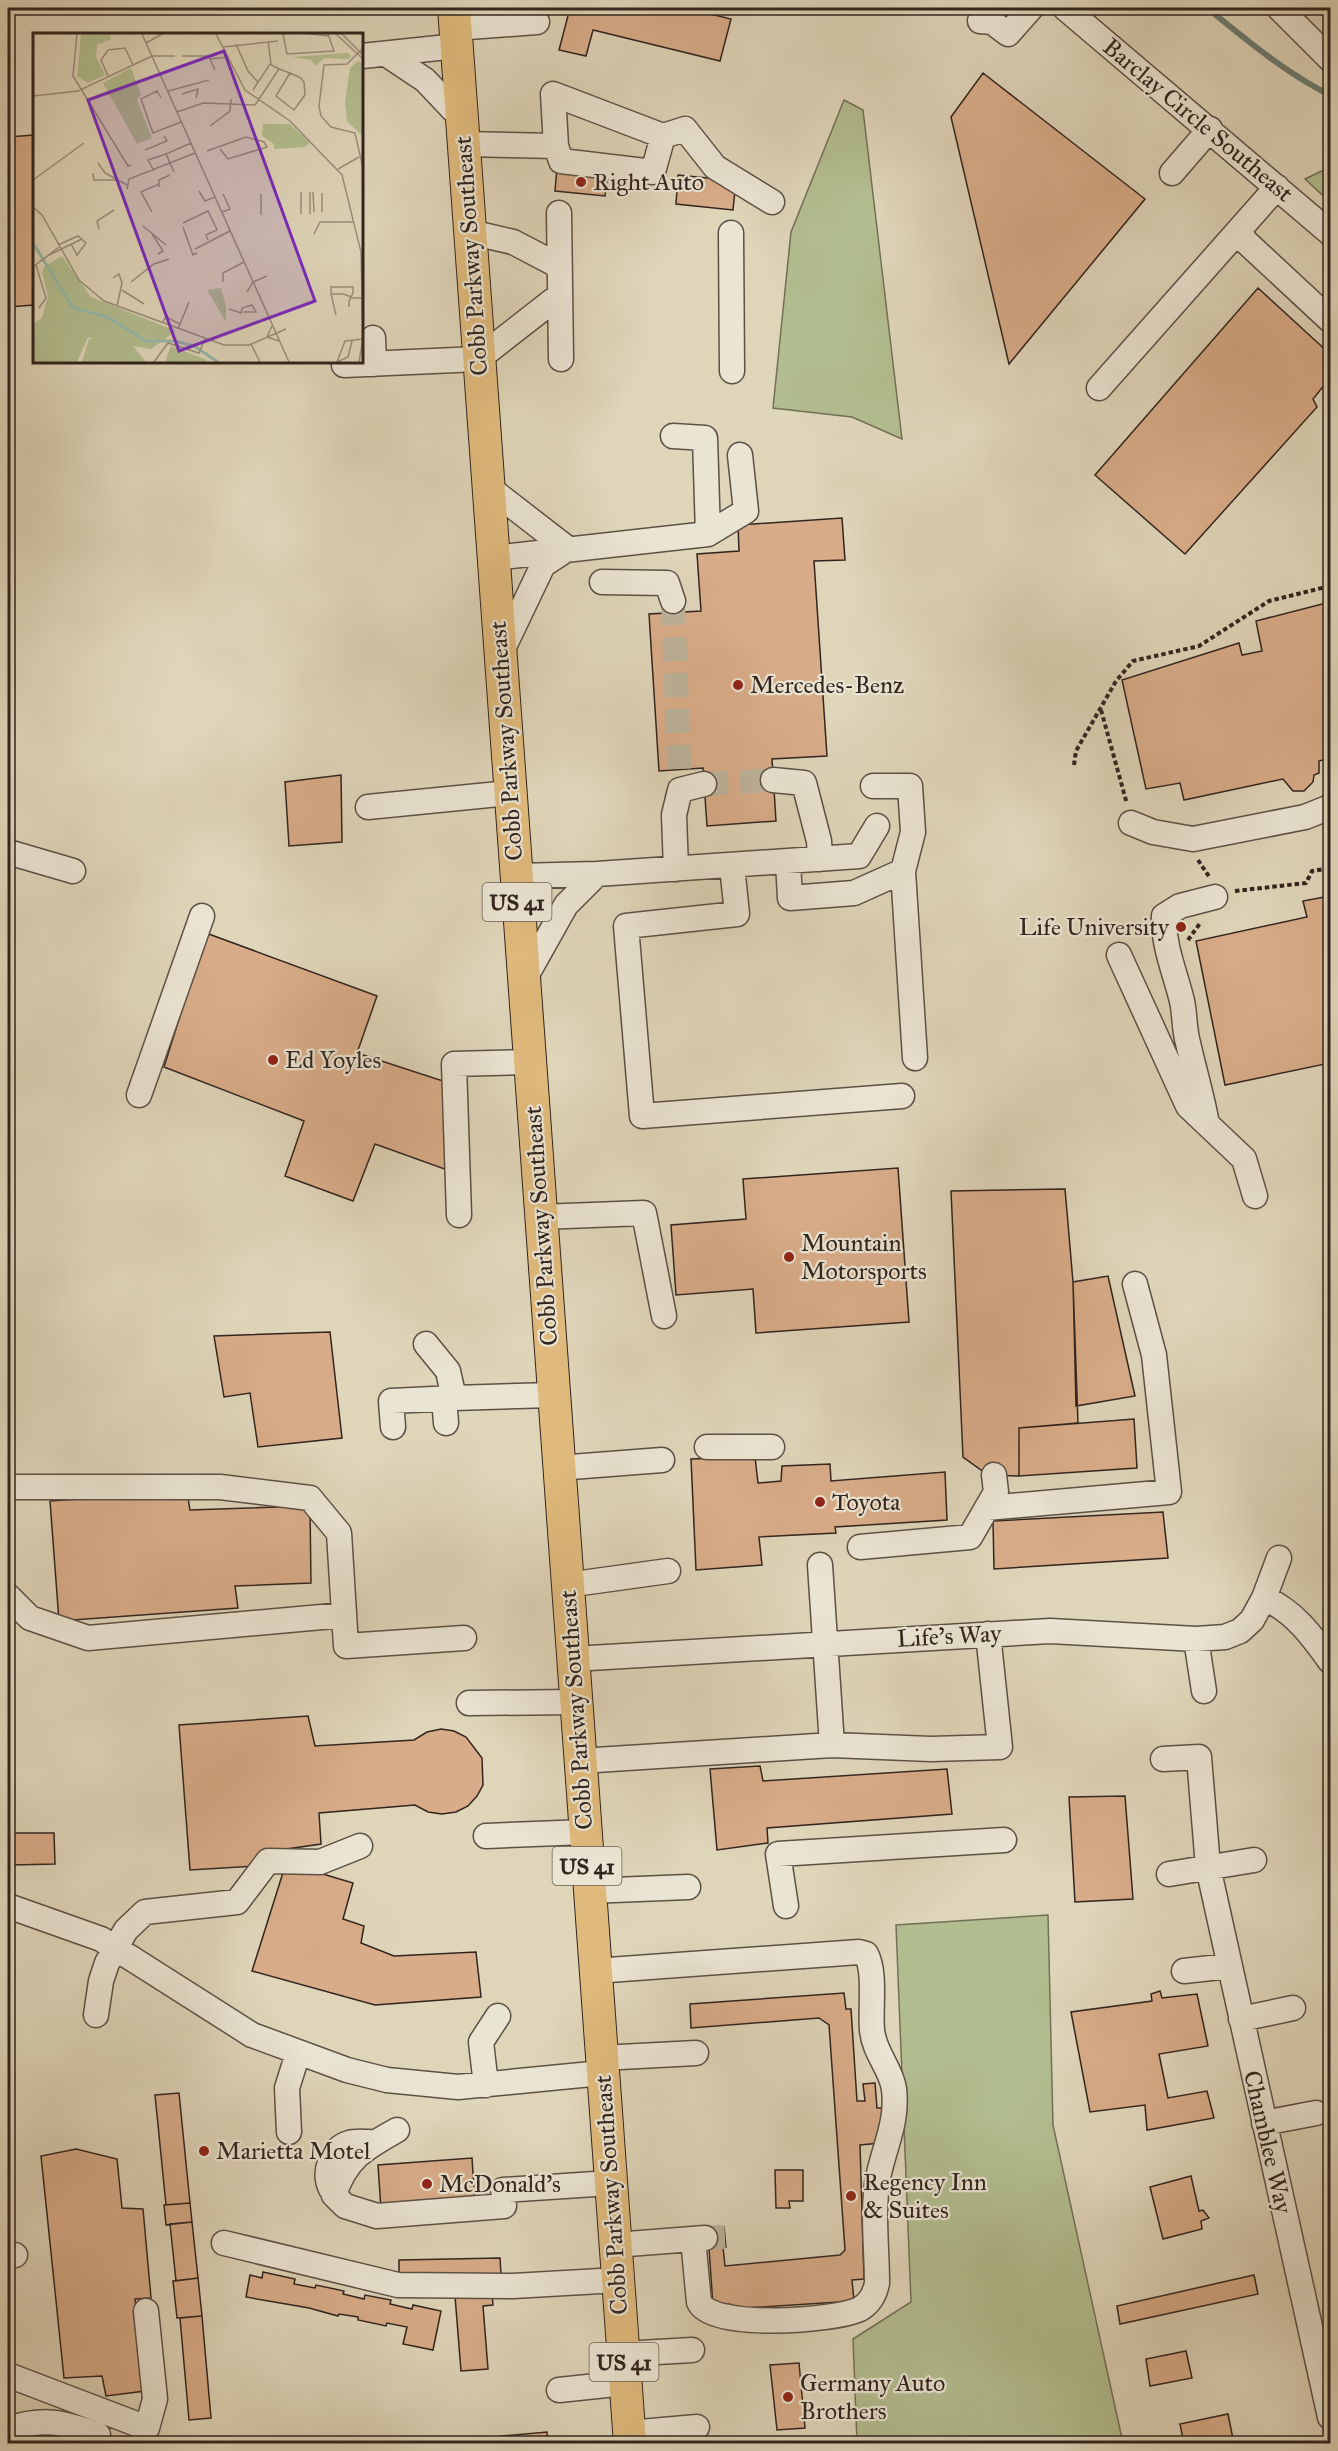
<svg xmlns="http://www.w3.org/2000/svg" width="1338" height="2451" font-family="'IM FELL Great Primer',serif">
  <style>
    .green { fill: #b2bd8f; stroke: #727057; stroke-width: 1.5 }
    .lines { fill: none; stroke-linecap: round; stroke-linejoin: round }
    .stream { stroke: #6d7d72; stroke-width: 6 }
    .building { fill: #d8ac88; stroke: #32241f; stroke-width: 1.5 }
    .minor-tunnel { stroke: #bcb29a; stroke-width: 24; stroke-dasharray: 24 12; stroke-linecap: butt }
    .minor-casing { stroke: #5d5046; stroke-width: 27 }
    .major-casing { stroke: #32241f; stroke-width: 34 }
    .path { stroke: #32241f; stroke-width: 4; stroke-dasharray: 4.5 3; stroke-linecap: butt }
    .minor { stroke: #eae4d2; stroke-width: 24 }
    .major { stroke: #e0ba7c; stroke-width: 32 }
    .poi-dot { fill: #8f2418; stroke: #eae4d2; stroke-width: 2 }
    .labels { text-anchor: middle; stroke-width: 4.5; stroke-linejoin: round; paint-order: stroke }
    .shield { fill: #eae4d2; stroke: #695e55; stroke-width: 1.5 }
    .shield-label { font-size: 22px; font-weight: bold; fill: #32241f }
    .street-label { font-size: 24px; fill: #32241f; stroke: #eae4d2 }
    .poi-label { font-size: 24px; fill: #32241f; stroke: #eae4d2; text-anchor: start }
    .inset-river { fill: none; stroke: #95b9a9; stroke-width: 3 }
    .inset-road { fill: none; stroke: #9a8e7b; stroke-width: 1.5 }
    .view { fill: #7b2cbf; fill-opacity: 0.15; stroke: #7b2cbf; stroke-width: 3 }
    .inset-edge { fill: none; stroke: #32241f; stroke-width: 3 }
  </style>
  <rect width="100%" height="100%" fill="#dfd5b9"/>
  <filter id="stains"><feTurbulence type="fractalNoise" baseFrequency=".00333" numOctaves="4"/><feColorMatrix values="0 0 0 0 .2 0 0 0 0 .09 0 0 0 0 .02 0 0 0 .5 -.17"/></filter>
  <radialGradient id="worn" r=".72"><stop offset=".6" stop-color="#630" stop-opacity="0"/><stop offset="1" stop-color="#630" stop-opacity=".3"/></radialGradient>
  <!-- green -->
  <path class="green" d="M844,100L863,110L902,439L852,417L773,408L791,232Z
    M1330,167V202L1305,179Z
    M1048,1915L1053,2125L1123,2443H857L853,2339L911,2302L896,1925Z"/>
  <g class="lines">
    <!-- stream -->
    <path class="stream" d="M1207,8C1246,39 1285,73 1330,95"/>
  </g>
  <!-- building -->
  <path class="building" d="M570,8H686L731,19L720,61L593,30L586,56L559,50Z
    M983,73L1145,199L1009,364L951,117Z
    M34,135V305L8,307V137Z
    M557,167L608,173L605,196L555,191Z
    M678,175L736,181L733,210L676,204Z
    M1258,288L1330,354V378L1313,399L1317,407L1185,554L1095,475Z
    M842,518L845,560L814,561L827,756L772,759L776,821L707,826L703,768L659,771L649,614L701,611L697,554L739,551L738,525Z
    M1330,602V758L1319,761V773L1314,775L1313,782L1304,791H1293L1283,779L1184,800L1180,783L1146,789L1122,680L1239,643L1242,655L1262,651L1256,621Z
    M341,775L342,842L289,846L285,782Z
    M1330,896V1063L1225,1085L1196,941L1307,917L1303,901Z
    M206,933L377,996L357,1053L443,1081L450,1171L375,1144L353,1201L285,1176L304,1121L164,1067Z
    M898,1168L909,1322L756,1333L753,1289L676,1295L671,1225L746,1219L743,1179Z
    M1065,1189L1073,1282L1078,1423L1019,1428V1476L988,1475L963,1457L951,1191Z
    M1108,1276L1135,1396L1076,1406L1073,1282Z
    M330,1332L342,1438L258,1447L250,1393L224,1397L214,1336Z
    M1134,1419L1137,1468L1019,1476V1428Z
    M755,1457L758,1483L781,1481L782,1466L830,1464L831,1481L945,1472L947,1520L835,1527L836,1533L759,1537L762,1565L696,1570L691,1459Z
    M187,1492L190,1510L310,1506L311,1583L235,1586L238,1608L59,1621L50,1501Z
    M1163,1512L1168,1558L994,1569L993,1521Z
    M308,1716L315,1746L414,1740L427,1732L441,1729L454,1731L466,1737L482,1758L483,1785L477,1796L468,1806L456,1812L442,1814L428,1812L415,1805L319,1813L321,1844L259,1853L258,1866L190,1870L179,1725Z
    M760,1766L763,1781L947,1769L952,1814L767,1828L768,1843L717,1850L710,1769Z
    M1125,1796L1133,1899L1075,1902L1069,1797Z
    M10,1833H54L55,1864L11,1865Z
    M286,1863L353,1883L343,1919L364,1926L361,1943L394,1956L476,1952L481,1997L375,2005L252,1971Z
    M1160,1991L1162,1998L1197,1994L1208,2046L1159,2054L1168,2098L1207,2091L1214,2118L1147,2130L1145,2105L1090,2112L1071,2012L1152,2001L1151,1994Z
    M844,1993L846,2009H851L857,2101H865L863,2084L875,2083L877,2108H885L881,2143L860,2145L864,2279L852,2280L854,2301L731,2309L730,2304L713,2306L709,2248L723,2247L725,2266L840,2255L845,2250L829,2025L819,2018L691,2028L690,2004Z
    M179,2093L190,2203L166,2205L155,2095Z
    M76,2149L117,2159L122,2208L143,2209L151,2298L135,2299L145,2391L106,2396L102,2376L64,2378L41,2156Z
    M472,2158L475,2204L381,2209L378,2165Z
    M775,2170H803V2201H789L790,2208H776Z
    M1191,2176L1199,2211L1203,2210L1209,2218L1201,2221L1202,2229L1163,2239L1150,2187Z
    M190,2203L192,2222L166,2225L164,2205Z
    M192,2222L198,2278L176,2281L170,2224Z
    M724,2227L726,2247L706,2249L705,2228Z
    M500,2258L501,2275L399,2277V2260Z
    M263,2272L295,2279L294,2284L315,2288L316,2285L344,2291L343,2294L364,2299L365,2295L391,2300L390,2304L412,2309L413,2305L441,2311L433,2350L403,2344L407,2327L387,2323L386,2326L358,2320V2317L339,2314L338,2316L309,2308L246,2297L250,2275L262,2278Z
    M1254,2275L1258,2294L1120,2324L1117,2306Z
    M198,2278L202,2316L177,2318L173,2281Z
    M492,2293L493,2305L483,2306L488,2369L461,2371L455,2296Z
    M202,2316L211,2418L189,2420L180,2318Z
    M1186,2351L1192,2378L1150,2386L1146,2359Z
    M799,2363L805,2428L777,2430L770,2365Z
    M1228,2414L1234,2444H1184L1180,2424Z
    M547,2432L548,2444H502L501,2436Z
    M459,2440L460,2444L410,2443Z"/>
  <g class="lines">
    <!-- minor-tunnel -->
    <path class="minor-tunnel" d="M673,601L680,790
      M704,784L773,780
      M705,2238L725,2237"/>
    <defs>
      <path id="minor" d="M1065,8L1330,233
        M1279,8L1330,59
        M980,21L992,22L1008,34L1031,8
        M455,28L537,22
        M386,54L425,80L462,119
        M362,56L457,46
        M663,136L553,94L556,146L561,161L653,172L663,136L685,129L715,167L772,202
        M463,144L556,146
        M1172,173L1210,129
        M1277,187L1239,230L1245,241L1330,320
        M559,213L561,359
        M470,232L513,242L559,266
        M731,233L732,371
        M373,338L374,364
        M344,365L478,359L560,295
        M1099,388L1239,230
        M673,436L705,438L708,534
        M488,487L568,549
        M493,558L708,534L746,511L740,455
        M602,582L667,583L673,601
        M500,655L543,565L566,550
        M773,780L804,783L819,841L820,859
        M873,786H910L913,832L903,871L915,1058
        M368,807L509,793
        M1131,823L1153,832L1193,839L1305,817L1330,807
        M8,852L73,871
        M788,862L790,898L854,893L903,871
        M732,866L737,914L626,926L642,1116L902,1096
        M676,869L674,815L680,790L704,784
        M516,876L597,874L859,856L877,826
        M1119,955L1188,1106L1244,1159L1255,1196
        M524,980L566,905L597,874
        M139,1095L202,916
        M1207,1124C1202,1096 1194,1070 1188,1043C1184,1029 1185,1015 1182,1001C1175,972 1163,946 1164,916L1180,906L1215,897
        M459,1215L454,1064L529,1062
        M540,1217L644,1213L664,1316
        M426,1344L448,1371L454,1398L553,1395
        M444,1398L446,1423
        M393,1427L391,1401L454,1398
        M707,1447H772
        M558,1468L662,1460
        M8,1487H220L310,1498L339,1533L346,1646L464,1638
        M987,1508L1169,1492L1154,1355L1135,1284
        M860,1547L970,1537L996,1492L994,1475
        M820,1565L832,1745L931,1749L1000,1747L988,1634
        M567,1585L668,1571
        M8,1596L30,1618L88,1638L344,1615
        M1264,1598C1294,1611 1312,1636 1330,1661
        M1196,1639L1204,1691
        M573,1659L1050,1631L1196,1639L1225,1637L1240,1631L1252,1620L1264,1598L1279,1558
        M469,1703L576,1702
        M1163,1759L1199,1757L1208,1867L1330,2417
        M580,1761L832,1745
        M486,1836L585,1832
        M1169,1874L1254,1860
        M589,1891L688,1887
        M8,1906L101,1939L252,2035L347,2070L387,2080L458,2087L602,2073
        M786,1906L778,1854L1004,1840
        M595,1971L859,1952L866,1954C876,1972 870,2009 872,2030C874,2053 891,2068 894,2089C898,2123 884,2147 878,2178C872,2211 877,2249 877,2283C875,2294 870,2303 860,2309C835,2321 711,2330 699,2302L693,2239
        M1184,1971L1229,1966
        M96,2015L101,1981L107,1963L126,1930L145,1912L237,1902L268,1861L320,1862L360,1846
        M1241,2019L1293,2008
        M601,2058L696,2053
        M486,2085L481,2042L498,2016
        M1264,2123L1316,2113
        M397,2130C365,2148 346,2158 334,2195L345,2206L377,2216L504,2206
        M289,2132L287,2088L298,2053
        M331,2189C323,2173 330,2149 349,2143C355,2141 363,2142 369,2142
        M503,2190L610,2183
        M224,2243L398,2285L513,2286L618,2280
        M615,2245L705,2238
        M8,2256L15,2255
        M623,2354L692,2350
        M8,2375L147,2428L155,2399L146,2311
        M559,2390L625,2383
        M8,2429C43,2417 64,2422 98,2435
        M629,2433L697,2427"/>
      <path id="major" d="M454,8L630,2444"/>
    </defs>
    <!-- minor casing -->
    <use href="#minor" class="minor-casing"/>
    <!-- major casing -->
    <use href="#major" class="major-casing"/>
    <!-- path -->
    <path class="path" d="M1101,710L1127,804
      M1074,765L1076,751L1116,681L1133,661L1199,646L1269,601L1330,586
      M1198,860L1210,878
      M1235,891L1306,883L1312,871L1330,868
      M1188,940L1201,922"/>
    <!-- minor -->
    <use href="#minor" class="minor"/>
    <!-- major -->
    <use href="#major" class="major"/>
  </g>
  <!-- markers -->
  <g class="poi-dot">
    <circle cx="581" cy="182" r="6"/>
    <circle cx="738" cy="685" r="6"/>
    <circle cx="1181" cy="927" r="6"/>
    <circle cx="273" cy="1060" r="6"/>
    <circle cx="789" cy="1257" r="6"/>
    <circle cx="820" cy="1502" r="6"/>
    <circle cx="204" cy="2151" r="6"/>
    <circle cx="427" cy="2184" r="6"/>
    <circle cx="851" cy="2196" r="6"/>
    <circle cx="788" cy="2397" r="6"/>
  </g>
  <g class="labels">
    <!-- shield labels -->
    <g class="shield">
      <rect x="482.5" y="883" width="69" height="38" rx="4.5"/>
      <rect x="552.5" y="1847" width="69" height="38" rx="4.5"/>
      <rect x="589.5" y="2343" width="69" height="38" rx="4.5"/>
    </g>
    <g class="shield-label">
      <text x="517" y="910">US 41</text>
      <text x="587" y="1874">US 41</text>
      <text x="624" y="2370">US 41</text>
    </g>
    <!-- street labels -->
    <g class="street-label">
      <text transform="translate(1198 120) rotate(40)" y="8">Barclay Circle Southeast</text>
      <text transform="translate(471 256) rotate(-94)" y="8">Cobb Parkway Southeast</text>
      <text transform="translate(506 741) rotate(-94)" y="8">Cobb Parkway Southeast</text>
      <text transform="translate(541 1226) rotate(-94)" y="8">Cobb Parkway Southeast</text>
      <text transform="translate(949 1636) rotate(-3)" y="8">Life's Way</text>
      <text transform="translate(576 1710) rotate(-94)" y="8">Cobb Parkway Southeast</text>
      <text transform="translate(1268 2142) rotate(77)" y="8">Chamblee Way</text>
      <text transform="translate(611 2195) rotate(-94)" y="8">Cobb Parkway Southeast</text>
    </g>
    <!-- poi labels -->
    <g class="poi-label">
      <text x="593" y="190">Right Auto</text>
      <text x="750" y="693">Mercedes-Benz</text>
      <text x="1169" y="935" text-anchor="end">Life University</text>
      <text x="285" y="1068">Ed Yoyles</text>
      <text x="801" y="1251">Mountain<tspan x="801" dy="28">Motorsports</tspan></text>
      <text x="832" y="1510">Toyota</text>
      <text x="216" y="2159">Marietta Motel</text>
      <text x="863" y="2190">Regency Inn<tspan x="863" dy="28">&amp; Suites</tspan></text>
      <text x="439" y="2192">McDonald's</text>
      <text x="800" y="2391">Germany Auto<tspan x="800" dy="28">Brothers</tspan></text>
    </g>
  </g>
  <!-- overview -->
  <g transform="translate(33 33)">
    <rect width="330" height="330" fill="#dfd5b9"/>
    <path d="M48,1H77L78,6L64,12L63,24L72,42L55,50L44,43ZM315,20L318,23L315,26L291,25L283,33L278,27L259,24ZM325,28L330,31V104L314,88L312,69L317,35ZM98,35L108,61L104,67L119,105L104,111L70,50ZM230,91H257L277,110L272,114L241,116V111L229,103ZM29,223L58,264L143,298L118,316L100,313L113,329H49L56,306H62L55,304L44,329H0V291L9,285L15,263L9,239L11,234ZM188,255L193,274V289L174,257ZM138,313L174,327L173,329H132Z" fill="#b2bd8f"/>
    <path class="inset-river" d="M0,210L40,275L74,284L113,308H142L161,313L185,329"/>
    <path class="inset-road" d="M44,1L40,43L95,133L98,132M109,1L256,329M183,1L212,57L257,88L309,142L328,219L330,306L326,329M250,1L254,21L301,18L295,1M277,1L296,3M303,1L330,26M309,1L330,22M235,8L238,31M113,10L129,1M203,11L215,38L225,49M190,14L245,8M330,15L314,31L291,32L286,73L288,83L298,94L322,100L330,135M149,23H175M182,37L177,26L196,24M75,43L68,27L75,17L92,15L100,32M220,57L237,31L246,36M135,58L176,47M149,61L165,56L163,65M0,63L45,58L119,23H142M128,65L124,58L108,66L120,100L148,89M144,79L170,70L222,72L246,36L257,40L268,45L271,49L272,62L261,77L243,63L257,40M177,93L197,78L198,66M112,117L134,108L131,103M174,118L213,104L231,109L234,114L195,126L187,116M133,121L158,110M65,130L72,140L94,152M305,136L326,124M121,138L115,127L133,121L141,139M60,140L61,147H84M0,147L51,110M126,154V147L137,142M94,156L96,146L162,120M166,158L172,168L182,164M277,159V181M280,159L281,179M228,161V182M0,174L9,182L46,247L71,268L191,312H216L253,296M119,179L108,159L126,151M189,179L197,176L190,161M289,179V160M268,181V159M150,190L175,178L184,197L173,202L175,207M110,193L133,212M150,194L160,222L164,220M66,196L64,188L81,177M119,201L130,218L125,221M281,201L287,189H321M25,212L45,203L53,210L44,222L38,211M162,216L197,198M16,222L49,206M3,232L13,265L6,275M0,234L26,214M80,245L86,241L89,250L84,273M98,249L121,231L136,226M190,249V240L211,229M89,257L111,271M214,259L220,249L234,243M298,261L303,282M316,274V269L317,266L320,260V254H298V261H310L316,263L320,265H329M196,276L208,280L209,275L219,272L223,279H210M129,290L133,284L147,291L145,296M147,291L156,269M239,293L234,304L246,308M319,308L315,324L304,329L312,308L330,306M218,311L227,329M121,329L135,310L166,320L172,306"/>
    <path class="view" d="M191,18L282,268L146,318L55,67Z"/>
    <rect width="330" height="330" class="inset-edge"/>
  </g>
  <!-- margin -->
  <rect width="1338" height="2451" fill="none" stroke="#dfd5b9" stroke-width="30"/>
  <rect x="9" y="9" width="1320" height="2433" fill="none" stroke="#32241f" stroke-width="3"/>
  <rect x="15" y="15" width="1308" height="2421" fill="none" stroke="#32241f" stroke-width="1.5"/>
  <rect width="100%" height="100%" filter="url(#stains)"/>
  <rect width="100%" height="100%" fill="url(#worn)"/>
</svg>
